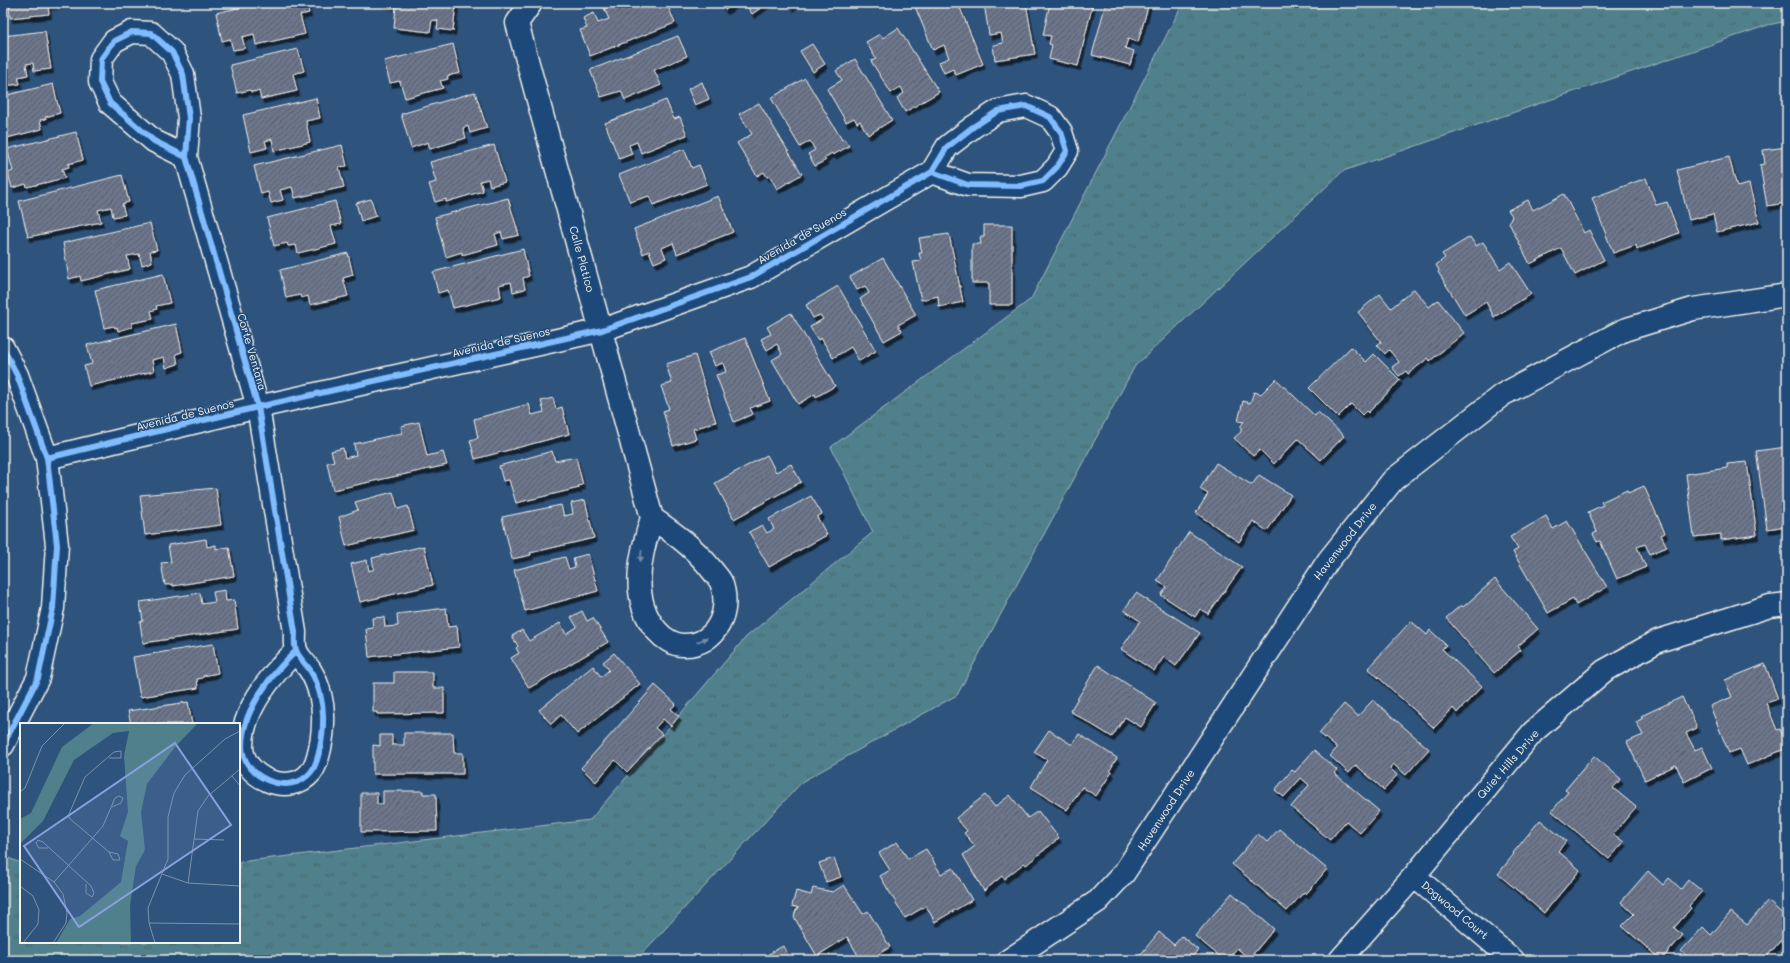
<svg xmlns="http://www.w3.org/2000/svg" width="1790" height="963" font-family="Mali,sans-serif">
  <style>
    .grass { fill: url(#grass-tufts); stroke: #a2b8ba }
    .building { fill: url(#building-hatch); stroke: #f4f1e8; filter: url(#shadow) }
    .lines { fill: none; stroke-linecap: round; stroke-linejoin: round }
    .minor-casing { stroke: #f4f1e8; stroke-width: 25 }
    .tertiary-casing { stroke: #f4f1e8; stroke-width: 25 }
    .minor { stroke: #1f4a7a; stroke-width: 22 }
    .tertiary { stroke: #1f4a7a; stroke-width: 22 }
    .cycleway-casing { stroke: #1f4a7a; stroke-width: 8 }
    .cycleway { stroke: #80bcff; stroke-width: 6 }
    .oneway { fill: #748da6 }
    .labels { text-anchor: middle; stroke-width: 3; stroke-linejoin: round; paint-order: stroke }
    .street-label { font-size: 11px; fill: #f4f1e8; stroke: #1f4a7a }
    .inset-road { fill: none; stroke: #7d92a8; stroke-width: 1 }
    .view { fill: #88a0e0; fill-opacity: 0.15; stroke: #88a0e0; stroke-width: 2 }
    .inset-edge { fill: none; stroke: #f4f1e8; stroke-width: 2 }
  </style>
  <defs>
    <pattern id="grass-tufts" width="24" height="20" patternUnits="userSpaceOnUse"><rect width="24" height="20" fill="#4f808b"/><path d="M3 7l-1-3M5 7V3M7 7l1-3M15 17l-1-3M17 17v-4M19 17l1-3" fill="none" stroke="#4c676c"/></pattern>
    <pattern id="building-hatch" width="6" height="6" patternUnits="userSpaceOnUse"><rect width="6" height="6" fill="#6c758b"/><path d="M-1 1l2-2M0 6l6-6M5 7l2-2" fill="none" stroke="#5a5e68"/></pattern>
    <filter id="shadow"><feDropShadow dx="2.5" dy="4.5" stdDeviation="0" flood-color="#0009"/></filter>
  </defs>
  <rect width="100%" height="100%" fill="#2e537d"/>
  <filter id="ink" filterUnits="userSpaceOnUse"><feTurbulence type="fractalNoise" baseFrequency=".025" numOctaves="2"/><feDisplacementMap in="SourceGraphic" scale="8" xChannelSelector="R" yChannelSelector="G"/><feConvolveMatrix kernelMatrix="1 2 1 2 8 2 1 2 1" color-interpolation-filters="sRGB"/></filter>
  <g filter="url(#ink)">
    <!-- grass -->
    <path class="grass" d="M1183,3H1787V21L1768,25L1343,171L1135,366L957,695L803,781L636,960H3V856L21,863V942H239V862L590,820L746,637L873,532L831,447L1031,299Z"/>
    <!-- building -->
    <path class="building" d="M9,3H55V5H48L49,14L10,18Z
      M259,3H307L309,13L300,15L305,34L256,45L254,34L242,37L245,48L233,50L230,39L222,41L216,13Z
      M380,3H456L453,31L437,29L438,21L432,20L430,32L394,28L396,6Z
      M618,3H657L659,7L667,4L675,23L590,56L580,30L587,28L583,18L594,13L598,23L609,19L604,8Z
      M720,3H736L725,10Z
      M745,3H768L752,14Z
      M788,3H796L791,7Z
      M917,3H958L983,64L956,75L953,69L944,73L939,62L949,58L944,45L933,50L914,4Z
      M984,3H1026L1035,54L995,60L993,45L1003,43L1001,33L989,35Z
      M1050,3H1093L1078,66L1049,59L1052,45L1049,44L1051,36L1043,35Z
      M1106,3H1149L1138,42L1128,39L1125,48L1134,51L1130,65L1092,55Z
      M898,28L939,92L905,112L897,98L904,93L901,87L891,93L871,61L876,59L866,42L880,34L883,38Z
      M45,31L51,69L34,71L33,63L26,64L28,75L18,77L20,84L3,86V36Z
      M678,36L687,56L654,70L661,85L625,100L621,91L601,97L590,70Z
      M453,44L460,73L447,76L448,79L440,81L443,88L405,98L400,81L390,83L384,61Z
      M812,44L825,64L813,72L800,51Z
      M298,49L304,71L293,74L297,91L261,99L259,91L251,92L250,90L237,93L230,65Z
      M855,59L892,120L868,135L860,121L857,123L854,118L846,122L827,89L842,80L836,71Z
      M805,78L842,140L844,139L849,146L833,155L832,153L824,158L826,160L815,166L808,154L815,150L810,141L800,147L771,98Z
      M702,82L709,99L695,105L688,89Z
      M53,84L60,113L45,117L46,119L40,120L42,129L3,139V96Z
      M475,92L487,128L470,133L468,126L463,128L466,138L430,149L428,142L411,148L401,114Z
      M316,98L320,118L306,121L310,142L274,151L272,139L265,141L267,148L251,152L243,115Z
      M666,100L674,119L680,117L687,135L641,153L637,142L629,145L632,154L619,159L605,123Z
      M759,103L802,174L777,189L770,176L767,177L764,172L757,176L737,143L752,134L739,114Z
      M76,132L83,160L68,164L69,167L62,169L65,178L27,187L26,184L12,188L8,173L13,171L7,149Z
      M342,145L347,166L339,167L344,187L295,198L292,187L280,190L283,200L271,203L268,192L261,194L254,166Z
      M494,145L505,182L490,186L488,179L480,181L483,191L446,202V199L435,202L429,184L436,182L430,162Z
      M1787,147V220L1785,203L1767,206L1760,165L1765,164L1763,150Z
      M684,149L692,168L699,165L707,184L653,205L649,196L630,202L619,175Z
      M1729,157L1737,187L1749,184L1759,222L1717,232L1713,214L1689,220L1677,170Z
      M122,175L129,202L122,204L125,215L113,217L111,207L98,210L101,222L28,237L19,201Z
      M1646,178L1656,205L1667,202L1679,233L1637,249L1636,245L1613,253L1592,198Z
      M1564,194L1584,233L1589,230L1604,260L1575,275L1561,248L1530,264L1509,223L1512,216L1508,210L1528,200L1533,210Z
      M718,196L733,232L677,254L673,243L662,248L666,258L654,263L649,251L643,254L634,229Z
      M508,198L519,235L503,239L501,232L495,234L498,245L462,255V252L446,257L435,217Z
      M371,199L376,216L361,221L356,203Z
      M335,201L341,224L331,226L336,244L298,253L296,245L288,246L287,243L274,246L267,218Z
      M150,223L157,250L150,251L152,262L142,265L139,254L127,256L130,269L81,281L80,276L69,279L63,243Z
      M984,225H1012V305H989V283H972V244H981L980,237H984Z
      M949,234L963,302L939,307L938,296L921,300L913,262L921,261L919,253H922L919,238Z
      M1470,237L1476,246L1483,242L1500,269L1510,262L1531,294L1494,317L1486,302L1465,315L1438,272L1439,270L1436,265L1445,258L1442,254Z
      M523,249L529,276L523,278L525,289L513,292L511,282L499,285L501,297L453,308L448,290L438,293L433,272Z
      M348,253L353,275L343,278L348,296L310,305L308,296L301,298L300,295L286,298L280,270Z
      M883,258L916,315L898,325L902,331L884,341L860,299L869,293L865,286L857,290L850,277Z
      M163,274L170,303L156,306L157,309L151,311L153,319L132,323V327L118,331L117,327L115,328L114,326L104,328L95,290Z
      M838,286L876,351L859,361L851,347L833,358L821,338L818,340L810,327L823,319L820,315L813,318L806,305Z
      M1414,289L1429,307L1438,300L1464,333L1430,361L1428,358L1408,374L1406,371L1399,376L1392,367L1399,362L1389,350L1385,354L1377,345L1381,342L1358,312L1380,294L1391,308Z
      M791,313L835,386L816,397L815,394L798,404L772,360L782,354L777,344L767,350L761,339L771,334L767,327Z
      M176,324L182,352L176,354L178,364L166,368L164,357L152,360L154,371L89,386L84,366L92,364L87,345Z
      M745,338L770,401L750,408L753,414L734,422L716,375L726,372L723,363L715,366L709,352Z
      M1351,347L1366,362L1374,354L1400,380L1368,413L1366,411L1362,415L1351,404L1338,417L1309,388Z
      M695,355L716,422L693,429L696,439L673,446L663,411L669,409L661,386L672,383L666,364Z
      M1276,379L1315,416L1318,412L1344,436L1321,460L1298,439L1274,464L1260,450L1253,456L1234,438L1241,432V425L1244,422L1238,421L1243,401L1250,403L1254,392L1261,394Z
      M553,398L556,409L562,407L569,434L475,459L470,440L478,438L474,419L529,404L532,415L544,412L541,401Z
      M419,422L427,456L443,452L447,465L333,490L327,463L334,461L331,451L343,448L345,458L356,455L354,444L402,433L401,426Z
      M1787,447V526L1767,529L1756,451Z
      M552,451L555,461L576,457L583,485L578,486L579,488L516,503L509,480L503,481L499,466Z
      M767,455L776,472L791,464L801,482L734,519L715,483Z
      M1747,462L1757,535L1721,540V534L1694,537L1686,474L1727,468V464Z
      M1216,463L1252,485L1259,475L1291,495L1267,531L1253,521L1239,542L1196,513L1208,494L1200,489Z
      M1644,486L1665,533L1661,535L1667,547L1650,554L1645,544L1637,547L1646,567L1617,579L1600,541L1597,542L1593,534L1597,532L1588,512L1603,505L1601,502L1627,490L1628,493Z
      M216,488L221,525L145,535L140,495Z
      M393,492L398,509L408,506L414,530L346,546L339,517L358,510L355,502Z
      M811,496L822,514L817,517L827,535L769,567L749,532L762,525L767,533L774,529L769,519Z
      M585,500L594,538L530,553L531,555L512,559L502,517L561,505L564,516L573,514L571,503Z
      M1546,516L1553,529L1567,521L1607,587L1576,605L1573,599L1548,613L1513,552L1518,549L1510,537Z
      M1189,532L1242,567L1208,614L1200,609L1195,617L1161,595L1167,587L1157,581Z
      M206,539L207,547L216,545V549L229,547L234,576L173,586V584L165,585L161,563L171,562L168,545Z
      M424,546L433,585L360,602L351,564L367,560L369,571L374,569L372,558Z
      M588,554L598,591L525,611L514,570L565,557L569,569L575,567L573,558Z
      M1495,579L1538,629L1518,646L1521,650L1494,673L1446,618L1461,605L1463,607Z
      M225,590L226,601L234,600L238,629L143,643L140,622L143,621L140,602L200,593L202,604L215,602L213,592Z
      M1136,593L1200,633L1176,666L1164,657L1154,671L1121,649L1140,621L1124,610Z
      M446,608L448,627L457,626L459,647L369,657L366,629L373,628L372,618L384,617L385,627L398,626L397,614Z
      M582,611L587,621L593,618L608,642L529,688L511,658L519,653L516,648L518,646L512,636L522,630L529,641L560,623L566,634L577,627L571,617Z
      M1411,621L1427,635L1430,630L1446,645L1442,649L1482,686L1457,713L1453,708L1434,728L1368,668Z
      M213,644L218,673L203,676V678L197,679L198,688L140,697L133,657Z
      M614,653L640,684L577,734L561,715L551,724L539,710L593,666L601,677L609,670L603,662Z
      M1765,664L1778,699L1766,703L1777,730L1780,729L1787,748L1747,765L1740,749L1729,753L1710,706L1732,697L1725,680Z
      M1098,665L1156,703L1141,727L1125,717L1112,737L1070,711Z
      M394,672H433V688H444V713L377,714V712H373V683H394Z
      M655,685L676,704L671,709L679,716L671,726L663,719L655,728L662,734L627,772L615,760L596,782L581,768Z
      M1682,697L1688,710L1689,709L1697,728L1686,733L1695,750L1702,747L1712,768L1684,782L1676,765L1645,780L1627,742L1643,735L1636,722L1643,718L1641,716Z
      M1373,700L1429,749L1406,775L1393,764L1390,768L1397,775L1384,790L1356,765L1349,773L1330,756L1337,748L1319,733L1344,704L1358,716Z
      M188,702L192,724H131L128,711Z
      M1049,730L1072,745L1079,734L1117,758L1110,770L1112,772L1096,796L1082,787L1067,810L1031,787L1047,760L1034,752Z
      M404,733H453L454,753H463V774H373V745L380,746V735H392V745H404Z
      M1314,750L1337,770L1334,773L1379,811L1360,833L1346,821L1330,840L1291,807L1309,785L1301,778L1284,797L1275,790L1292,770L1295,772Z
      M1594,756L1621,779L1613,788L1636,807L1613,834L1624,842L1609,859L1552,811L1568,792L1565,790Z
      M383,791H423V794H436L437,831L361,832V793H377V804H383Z
      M985,795L995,807L1010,795L1028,818L1038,811L1059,838L1026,865L1024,863L1004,879L1002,876L984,891L963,855L975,846L964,833L967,831L956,818Z
      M1540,820L1566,841L1558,851L1580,870L1544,913L1498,874L1514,854L1513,853Z
      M1279,829L1327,869L1306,894L1304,892L1287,911L1232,864L1258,834L1267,842Z
      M897,842L908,859L926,849L941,874L953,868L972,900L935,922L926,906L905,918L880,876L890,870L879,853Z
      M834,858L841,877L826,882L819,863Z
      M1648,871L1663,885L1669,878L1681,889L1688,880L1702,891L1689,906L1691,908L1674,928L1683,935L1661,960L1622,926L1634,914L1621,902Z
      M844,885L863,914L868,911L890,947L869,960H861L847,937L817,956L794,917L796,910L799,908L792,906L796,891L811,895L813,888L833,892Z
      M1232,893L1274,929L1249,959L1237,948L1227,960H1224L1195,936Z
      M1768,901L1787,918V943L1786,944L1781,940L1764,960H1691L1681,951L1703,927L1711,935L1731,912L1747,925Z
      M1159,932L1174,945L1182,936L1198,950L1191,958L1193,960H1136Z
      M783,946L791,960H758Z"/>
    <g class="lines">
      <defs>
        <path id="minor" d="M531,3L517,23L652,518C640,555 629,599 657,631C663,638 673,645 683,645C717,646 732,610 721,582C719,578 714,573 712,570C695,548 674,533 652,518
          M186,157L154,141L110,103L100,82L101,59L114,41L132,32L151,33L172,52L183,74L189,118L186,157L258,407L295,632C295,637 294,645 296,650C298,657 306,664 310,670C319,684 324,705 323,722C323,735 319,762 311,772C290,798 242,778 242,746C242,710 272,674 296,651
          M47,458L258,407L602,330L751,277L932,172L947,147L973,127L998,111L1026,106L1050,117L1061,132L1067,151L1057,167L1043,181L1021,186L968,185L932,172
          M1414,876L1513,960
          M1009,960L1098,901L1124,873L1328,561L1393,480L1502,395L1624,330L1693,309L1787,295
          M1340,960L1414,876L1533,732L1604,671L1658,641L1770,606L1787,604"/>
        <path id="tertiary" d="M3,348L17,375L47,458L57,545L53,608L38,678L3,745"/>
      </defs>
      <!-- minor casing -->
      <use href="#minor" class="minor-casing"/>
      <!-- tertiary casing -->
      <use href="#tertiary" class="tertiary-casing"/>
      <!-- minor -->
      <use href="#minor" class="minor"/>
      <!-- tertiary -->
      <use href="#tertiary" class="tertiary"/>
      <defs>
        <path id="cycleway" d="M186,157L154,141L110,103L100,82L101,59L114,41L132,32L151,33L172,52L183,74L189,118L186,157L258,407L295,632C295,637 294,645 296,650C298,657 306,664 310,670C319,684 324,705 323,722C323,735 319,762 311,772C290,798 242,778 242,746C242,710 272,674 296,651
          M3,348L17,375L47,458L57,545L53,608L38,678L3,745
          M47,458L258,407L602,330L751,277L932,172L947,147L973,127L998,111L1026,106L1050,117L1061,132L1067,151L1057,167L1043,181L1021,186L968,185L932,172"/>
      </defs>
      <!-- cycleway casing -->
      <use href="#cycleway" class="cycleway-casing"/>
      <!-- cycleway -->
      <use href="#cycleway" class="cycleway"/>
    </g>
    <!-- one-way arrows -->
    <defs><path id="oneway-solid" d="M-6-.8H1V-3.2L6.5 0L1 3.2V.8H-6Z"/></defs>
    <g class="oneway">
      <use href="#oneway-solid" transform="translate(641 556) rotate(96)"/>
      <use href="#oneway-solid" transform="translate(702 640) rotate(-24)"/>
    </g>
  </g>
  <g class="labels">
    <!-- street labels -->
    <g class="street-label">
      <text transform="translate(802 236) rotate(-30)" y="4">Avenida de Suenos</text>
      <text transform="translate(582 259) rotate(75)" y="4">Calle Platico</text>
      <text transform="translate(501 342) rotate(-13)" y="4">Avenida de Suenos</text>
      <text transform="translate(252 352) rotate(74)" y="4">Corte Ventana</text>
      <text transform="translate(185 415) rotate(-14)" y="4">Avenida de Suenos</text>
      <text transform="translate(1345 541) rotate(-52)" y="4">Havenwood Drive</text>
      <text transform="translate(1508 764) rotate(-49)" y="4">Quiet Hills Drive</text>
      <text transform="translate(1166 810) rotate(-57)" y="4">Havenwood Drive</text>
      <text transform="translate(1455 910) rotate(40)" y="4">Dogwood Court</text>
    </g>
  </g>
  <!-- overview -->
  <g transform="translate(20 723)">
    <rect width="220" height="220" fill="#2e537d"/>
    <path d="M74,0H178L155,24L127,61L121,89L125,127L116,143L110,182L111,220H36L50,196L60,193L101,159L108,118L100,113L108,89L104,33L109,8L93,10L54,37L23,98L0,121V96L11,90L42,24Z" fill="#4f808b"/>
    <path class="inset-road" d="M212,53L220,63M0,69L5,65L22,23L45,0M174,116L204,117M28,125H19L16,120L18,117L23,119L71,163L74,170L72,174L66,170V161M89,129L98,131L100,137H93L89,129L49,95V91L65,54L94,29L101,28V35H89M0,136L34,159L43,171L47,190L46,200L33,220M142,151L168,160L220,163M34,159L83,103L95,75L99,73L103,75L101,80L92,84M168,160L178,88L188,73L220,46M0,163L13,173L19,187L18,201L3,220M129,200L220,201M135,220L129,200L128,185L148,136V94L154,70L165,52L205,16L220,8"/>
    <path class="view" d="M155,20L211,102L59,204L4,123Z"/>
    <rect width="220" height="220" class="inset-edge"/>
  </g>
  <!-- margin -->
  <rect width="1790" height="963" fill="none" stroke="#1f4a7a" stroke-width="16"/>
  <rect x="8" y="8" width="1774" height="947" fill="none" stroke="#f4f1e8" stroke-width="1.5" filter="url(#ink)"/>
</svg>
